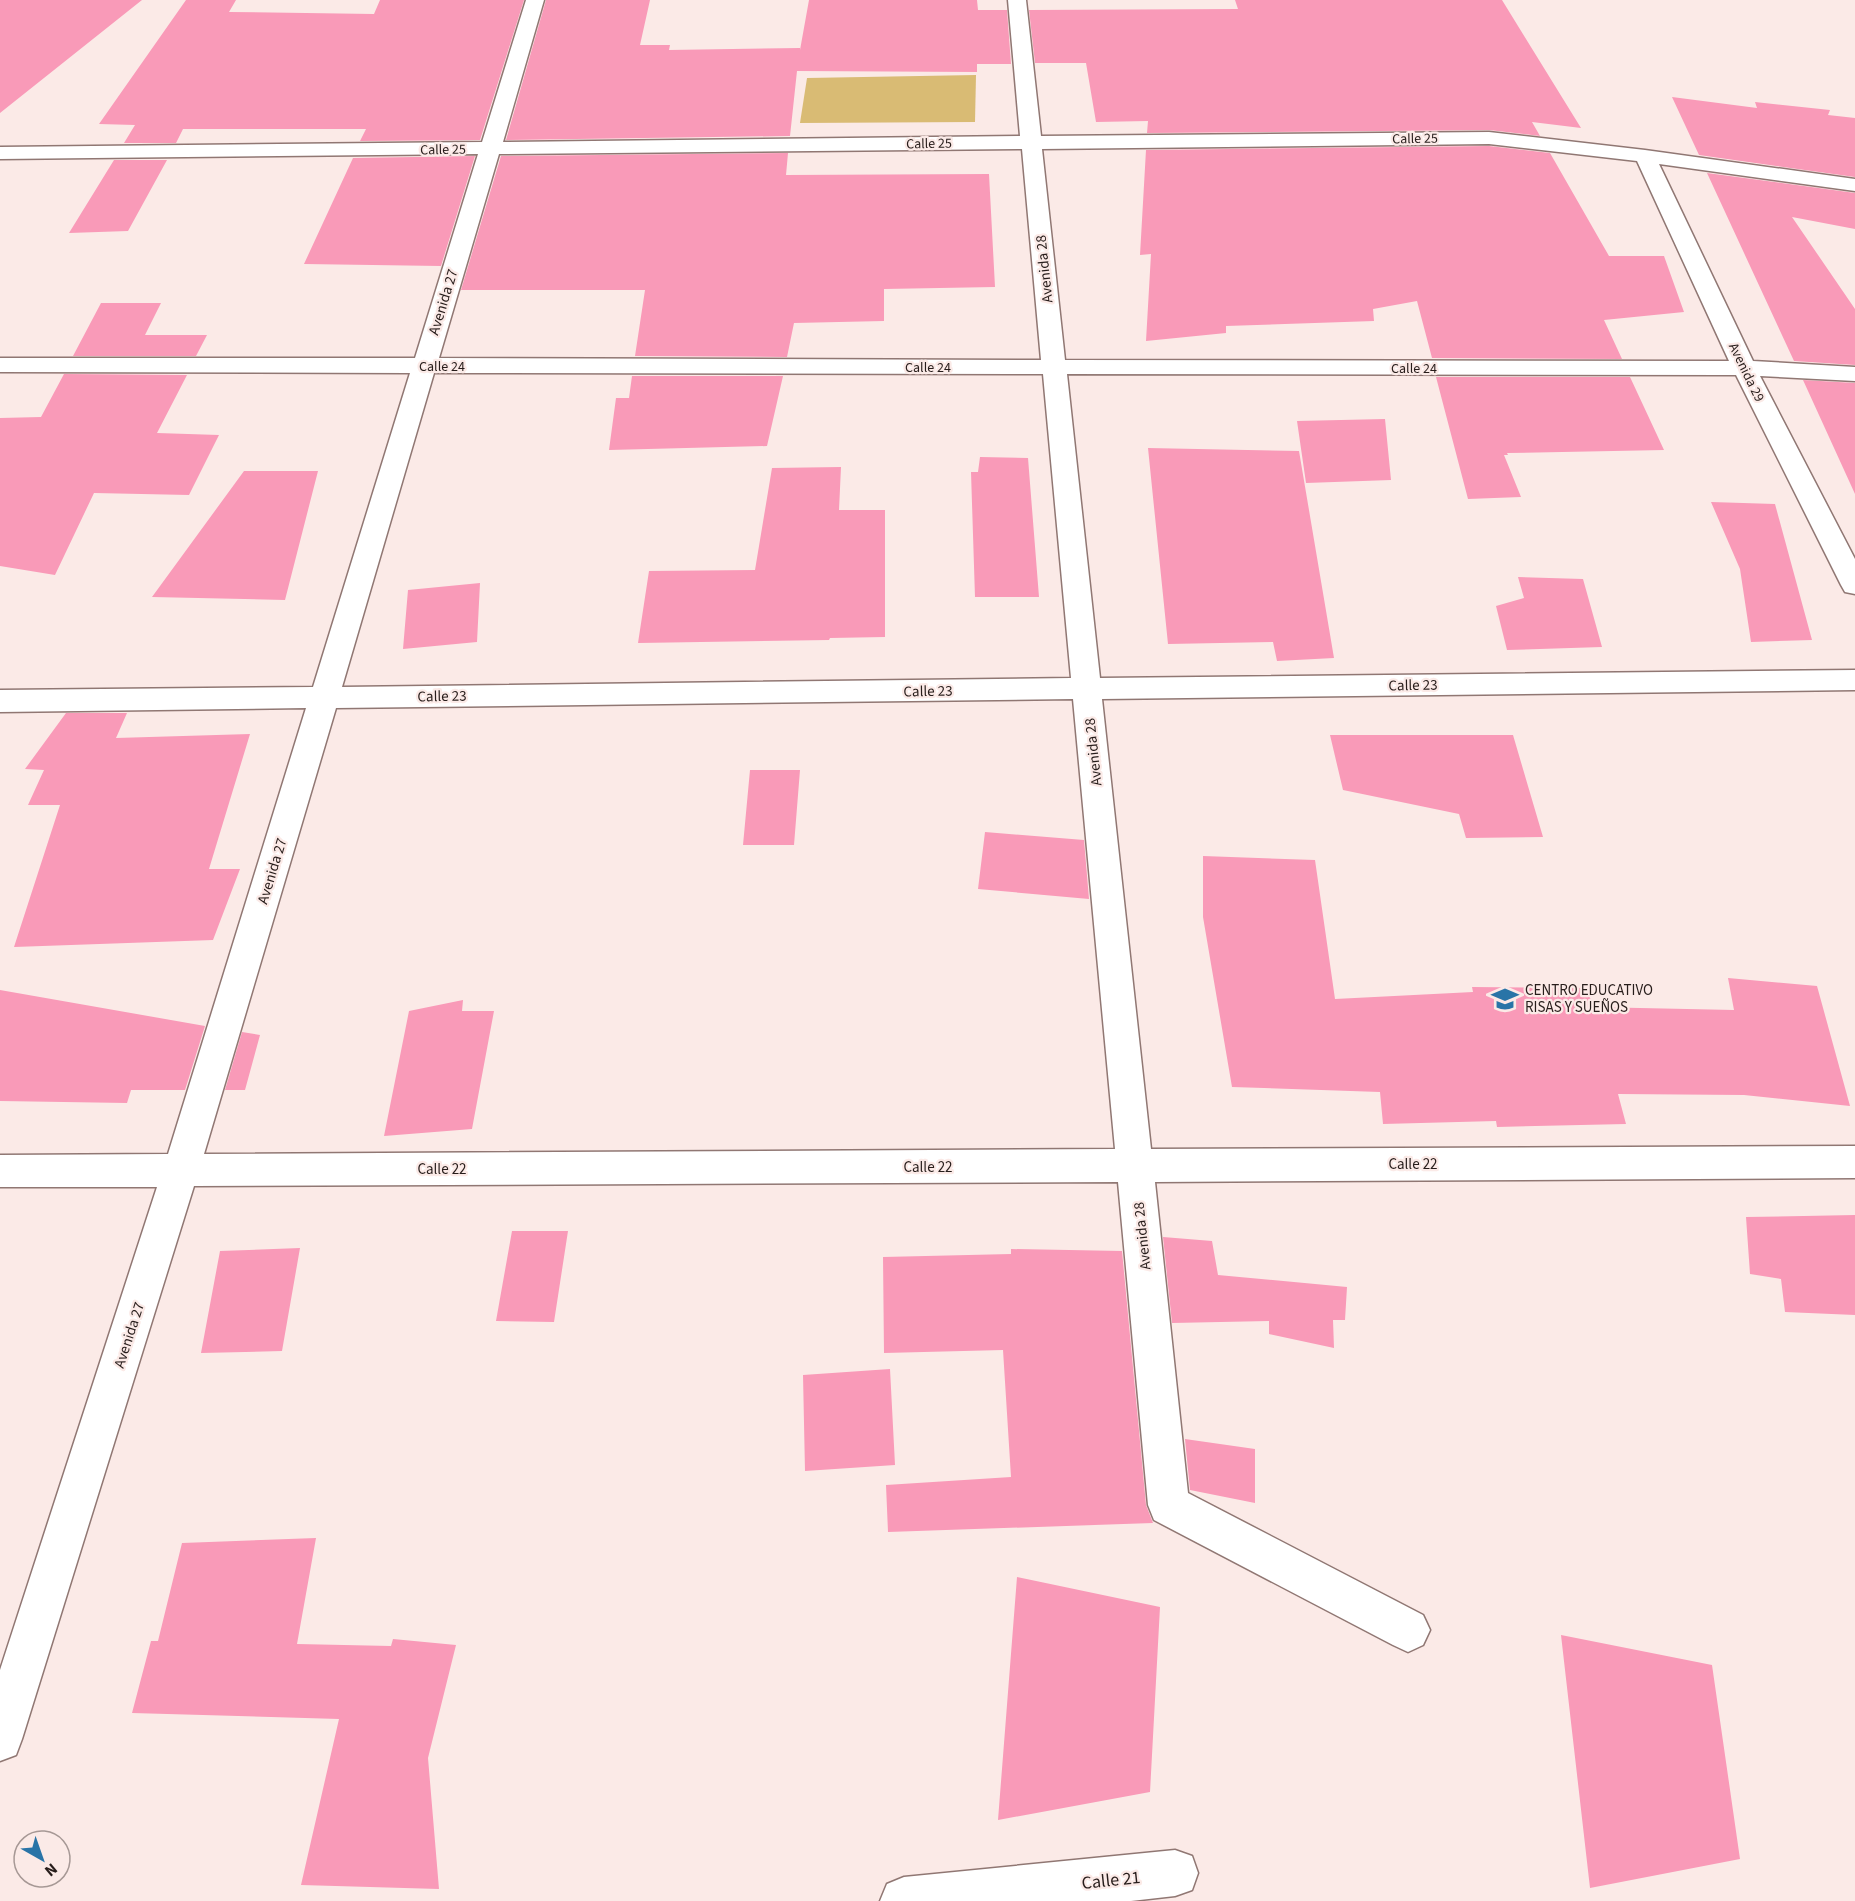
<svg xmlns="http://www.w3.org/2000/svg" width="1855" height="1901" font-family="'Source Sans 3',sans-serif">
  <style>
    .green { fill: #d9bb74 }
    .building { fill: #f99ab8 }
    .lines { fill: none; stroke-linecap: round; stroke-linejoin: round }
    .minor-casing { stroke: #907773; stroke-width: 3 }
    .minor { fill: #fff; fill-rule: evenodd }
    .labels { text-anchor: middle; stroke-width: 4.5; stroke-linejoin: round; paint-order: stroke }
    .far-street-label { font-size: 14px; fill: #271d1b; stroke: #fbeae7 }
    .street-label { font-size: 15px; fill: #271d1b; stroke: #fbeae7 }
    .poi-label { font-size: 15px; fill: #271d1b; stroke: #fbeae7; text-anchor: start }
    .near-street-label { font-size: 18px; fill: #271d1b; stroke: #fbeae7 }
  </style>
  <rect width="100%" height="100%" fill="#fbeae7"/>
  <!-- green -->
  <path class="green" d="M976,75L975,122L800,123L807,78Z"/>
  <!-- building -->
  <path class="building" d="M0,0H142L0,113Z
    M186,0H236L229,12L374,14L380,0H524L480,140L360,141L366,129H183L176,143H124L135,125L99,124Z
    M546,0H650L640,45H670L669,50L800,48V50L809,0H977L978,10H1007L1011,64H977V72L797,71L790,136L506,140Z
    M1235,0H1502L1581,128L1532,122L1540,136L1489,130L1147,133L1148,121L1096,122L1086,63H1035L1029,10L1238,9Z
    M1672,97L1757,108L1755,102L1830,110L1828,115L1855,118V177L1699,155Z
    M1489,146L1550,153L1609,256H1664L1684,312L1604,320L1622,359L1432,358L1417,301L1373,309L1374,321L1226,326V333L1146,341L1151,254L1140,255L1146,150Z
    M788,153L786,175L989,174L995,287L884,289V321L794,323L787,357L635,356L645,290H461L501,156Z
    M475,156L441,266L304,264L353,158Z
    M114,160H167L128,231L69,233Z
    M1707,173L1855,193V229L1792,217L1855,309V365L1794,361Z
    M101,303H161L145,335H207L196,356H73Z
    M64,374L187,375L157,433L219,435L189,495L94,493L55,575L0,566V418L41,417Z
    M632,376H783L767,446L609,450L616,398H629Z
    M1436,377H1630L1664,450L1507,453L1508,455H1504L1521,497L1468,499Z
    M1803,380L1855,383V494Z
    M1385,419L1391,480L1306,483L1297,421Z
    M1148,448L1299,451L1334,658L1277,661L1273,642L1168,644Z
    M980,457L1028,458L1039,597H975L971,472H978Z
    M841,467L839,510H885V637L830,638L829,640L638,643L649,571L755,570L772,468Z
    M244,471H318L285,600L152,597Z
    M1711,502L1775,504L1812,640L1751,642L1740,569Z
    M1518,577L1583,579L1602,647L1507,650L1496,606L1524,598Z
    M480,583L477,642L403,649L408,590Z
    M66,713H127L116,738L250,734L209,869H240L213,940L14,947L60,805H28L44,770L25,769Z
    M1330,735H1513L1543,837L1466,838L1459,814L1343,790Z
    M750,770H800L794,845H743Z
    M985,832L1084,840L1089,899L978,889Z
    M1203,856L1315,860L1335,999L1473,992L1472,987L1587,988L1593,1007L1734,1010L1728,978L1817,986L1850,1106L1744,1095L1618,1094L1626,1124L1497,1127L1496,1121L1383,1124L1380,1092L1232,1087L1203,917Z
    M0,990L205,1026L185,1090H131L127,1103L0,1101Z
    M463,1000L462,1011H494L472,1129L384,1136L409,1011Z
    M242,1032L260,1035L245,1090H225Z
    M1855,1215V1315L1785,1312L1781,1279L1750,1274L1746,1217Z
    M512,1231H568L554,1322L496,1321Z
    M1163,1237L1212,1241L1218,1275L1347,1287L1345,1320H1333L1334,1348L1269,1334V1321L1172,1323Z
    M300,1248L282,1351L201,1353L220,1251Z
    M1011,1249L1122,1251L1146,1505L1153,1523L888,1532L886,1485L1011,1477L1003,1350L884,1353L883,1257L1011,1254Z
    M890,1369L895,1465L805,1471L803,1375Z
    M1185,1439L1255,1449V1503L1190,1490Z
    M316,1538L297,1644L391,1646L393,1639L456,1645L428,1758L439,1889L301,1885L339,1719L132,1713L151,1641H158L182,1543Z
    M1017,1577L1160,1607L1150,1792L998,1820Z
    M1561,1635L1712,1665L1740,1859L1590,1888Z"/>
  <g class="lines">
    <defs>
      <path id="minor" d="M526,0H544L503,142L1020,136L1008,0H1026L1041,136L1489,132L1645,150L1855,179V191L1659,164L1753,361L1855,367V381L1760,376L1855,559V594L1845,592L1841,585L1736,375L1067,374L1100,678L1855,670V690L1102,699L1151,1149L1855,1146V1178L1155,1182L1188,1493L1423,1615L1430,1630L1423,1645L1408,1652L1393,1645L1154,1520L1148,1505L1118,1182L194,1186L22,1739L16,1755L0,1761V1670L157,1187H0V1155L168,1154L306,708L0,712V690L313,687L410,373L0,372V358H415L478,154L0,159V147L482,142ZM1489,144L1637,161L1729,361L1065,360L1042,149ZM1022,149L1041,360L439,358L499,154ZM434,373L1043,374L1071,678L342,687ZM1073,699L1115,1149L204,1154L336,708Z
        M1175,1850L1192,1856L1198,1873L1192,1890L1175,1896L1131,1901H880L887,1884L904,1877Z"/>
    </defs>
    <!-- minor casing -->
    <use href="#minor" class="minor-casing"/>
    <!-- minor -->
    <use href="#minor" class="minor"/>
  </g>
  <!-- icons -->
  <defs>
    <symbol id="school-bare" viewBox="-9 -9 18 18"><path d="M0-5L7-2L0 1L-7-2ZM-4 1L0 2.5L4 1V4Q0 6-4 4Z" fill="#2974a7" stroke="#fbeae7" stroke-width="2.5" paint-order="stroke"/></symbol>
  </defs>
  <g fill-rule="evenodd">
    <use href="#school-bare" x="1486" y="980" width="38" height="38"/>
  </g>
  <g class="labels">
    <!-- far-street labels -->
    <g class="far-street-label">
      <text transform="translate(1415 138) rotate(-1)" y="5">Calle 25</text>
      <text transform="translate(929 143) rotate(-1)" y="5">Calle 25</text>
      <text transform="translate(443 149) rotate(-1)" y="5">Calle 25</text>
      <text x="442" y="371">Calle 24</text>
      <text x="928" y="372">Calle 24</text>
      <text x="1414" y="373">Calle 24</text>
      <text transform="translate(1747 372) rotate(64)" y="5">Avenida 29</text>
    </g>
    <!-- street labels -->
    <g class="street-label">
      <text transform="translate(1044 269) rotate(-96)" y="5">Avenida 28</text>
      <text transform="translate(443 302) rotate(-73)" y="5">Avenida 27</text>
      <text transform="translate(1413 685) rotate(-1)" y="5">Calle 23</text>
      <text transform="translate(928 691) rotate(-1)" y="5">Calle 23</text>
      <text transform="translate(442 696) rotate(-1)" y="5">Calle 23</text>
      <text transform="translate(1093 752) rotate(-96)" y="5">Avenida 28</text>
      <text transform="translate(272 871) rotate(-73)" y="5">Avenida 27</text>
      <text x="1413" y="1169">Calle 22</text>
      <text x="928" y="1172">Calle 22</text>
      <text x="442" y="1174">Calle 22</text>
      <text transform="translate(1142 1236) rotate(-96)" y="5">Avenida 28</text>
      <text transform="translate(129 1335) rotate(-72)" y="5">Avenida 27</text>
    </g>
    <!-- poi labels -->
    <g class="poi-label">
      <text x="1525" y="995">CENTRO EDUCATIVO<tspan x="1525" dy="17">RISAS Y SUEÑOS</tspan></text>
    </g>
    <!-- near-street labels -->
    <g class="near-street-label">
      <text transform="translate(1111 1880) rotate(-6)" y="6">Calle 21</text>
    </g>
  </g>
  <!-- north arrow -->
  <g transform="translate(42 1859) rotate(140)"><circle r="28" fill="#fbeae7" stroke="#a69895" stroke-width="1.5"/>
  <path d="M0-4.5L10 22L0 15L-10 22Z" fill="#2974a7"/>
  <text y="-9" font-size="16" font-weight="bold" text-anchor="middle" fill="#271d1b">N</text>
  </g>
</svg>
